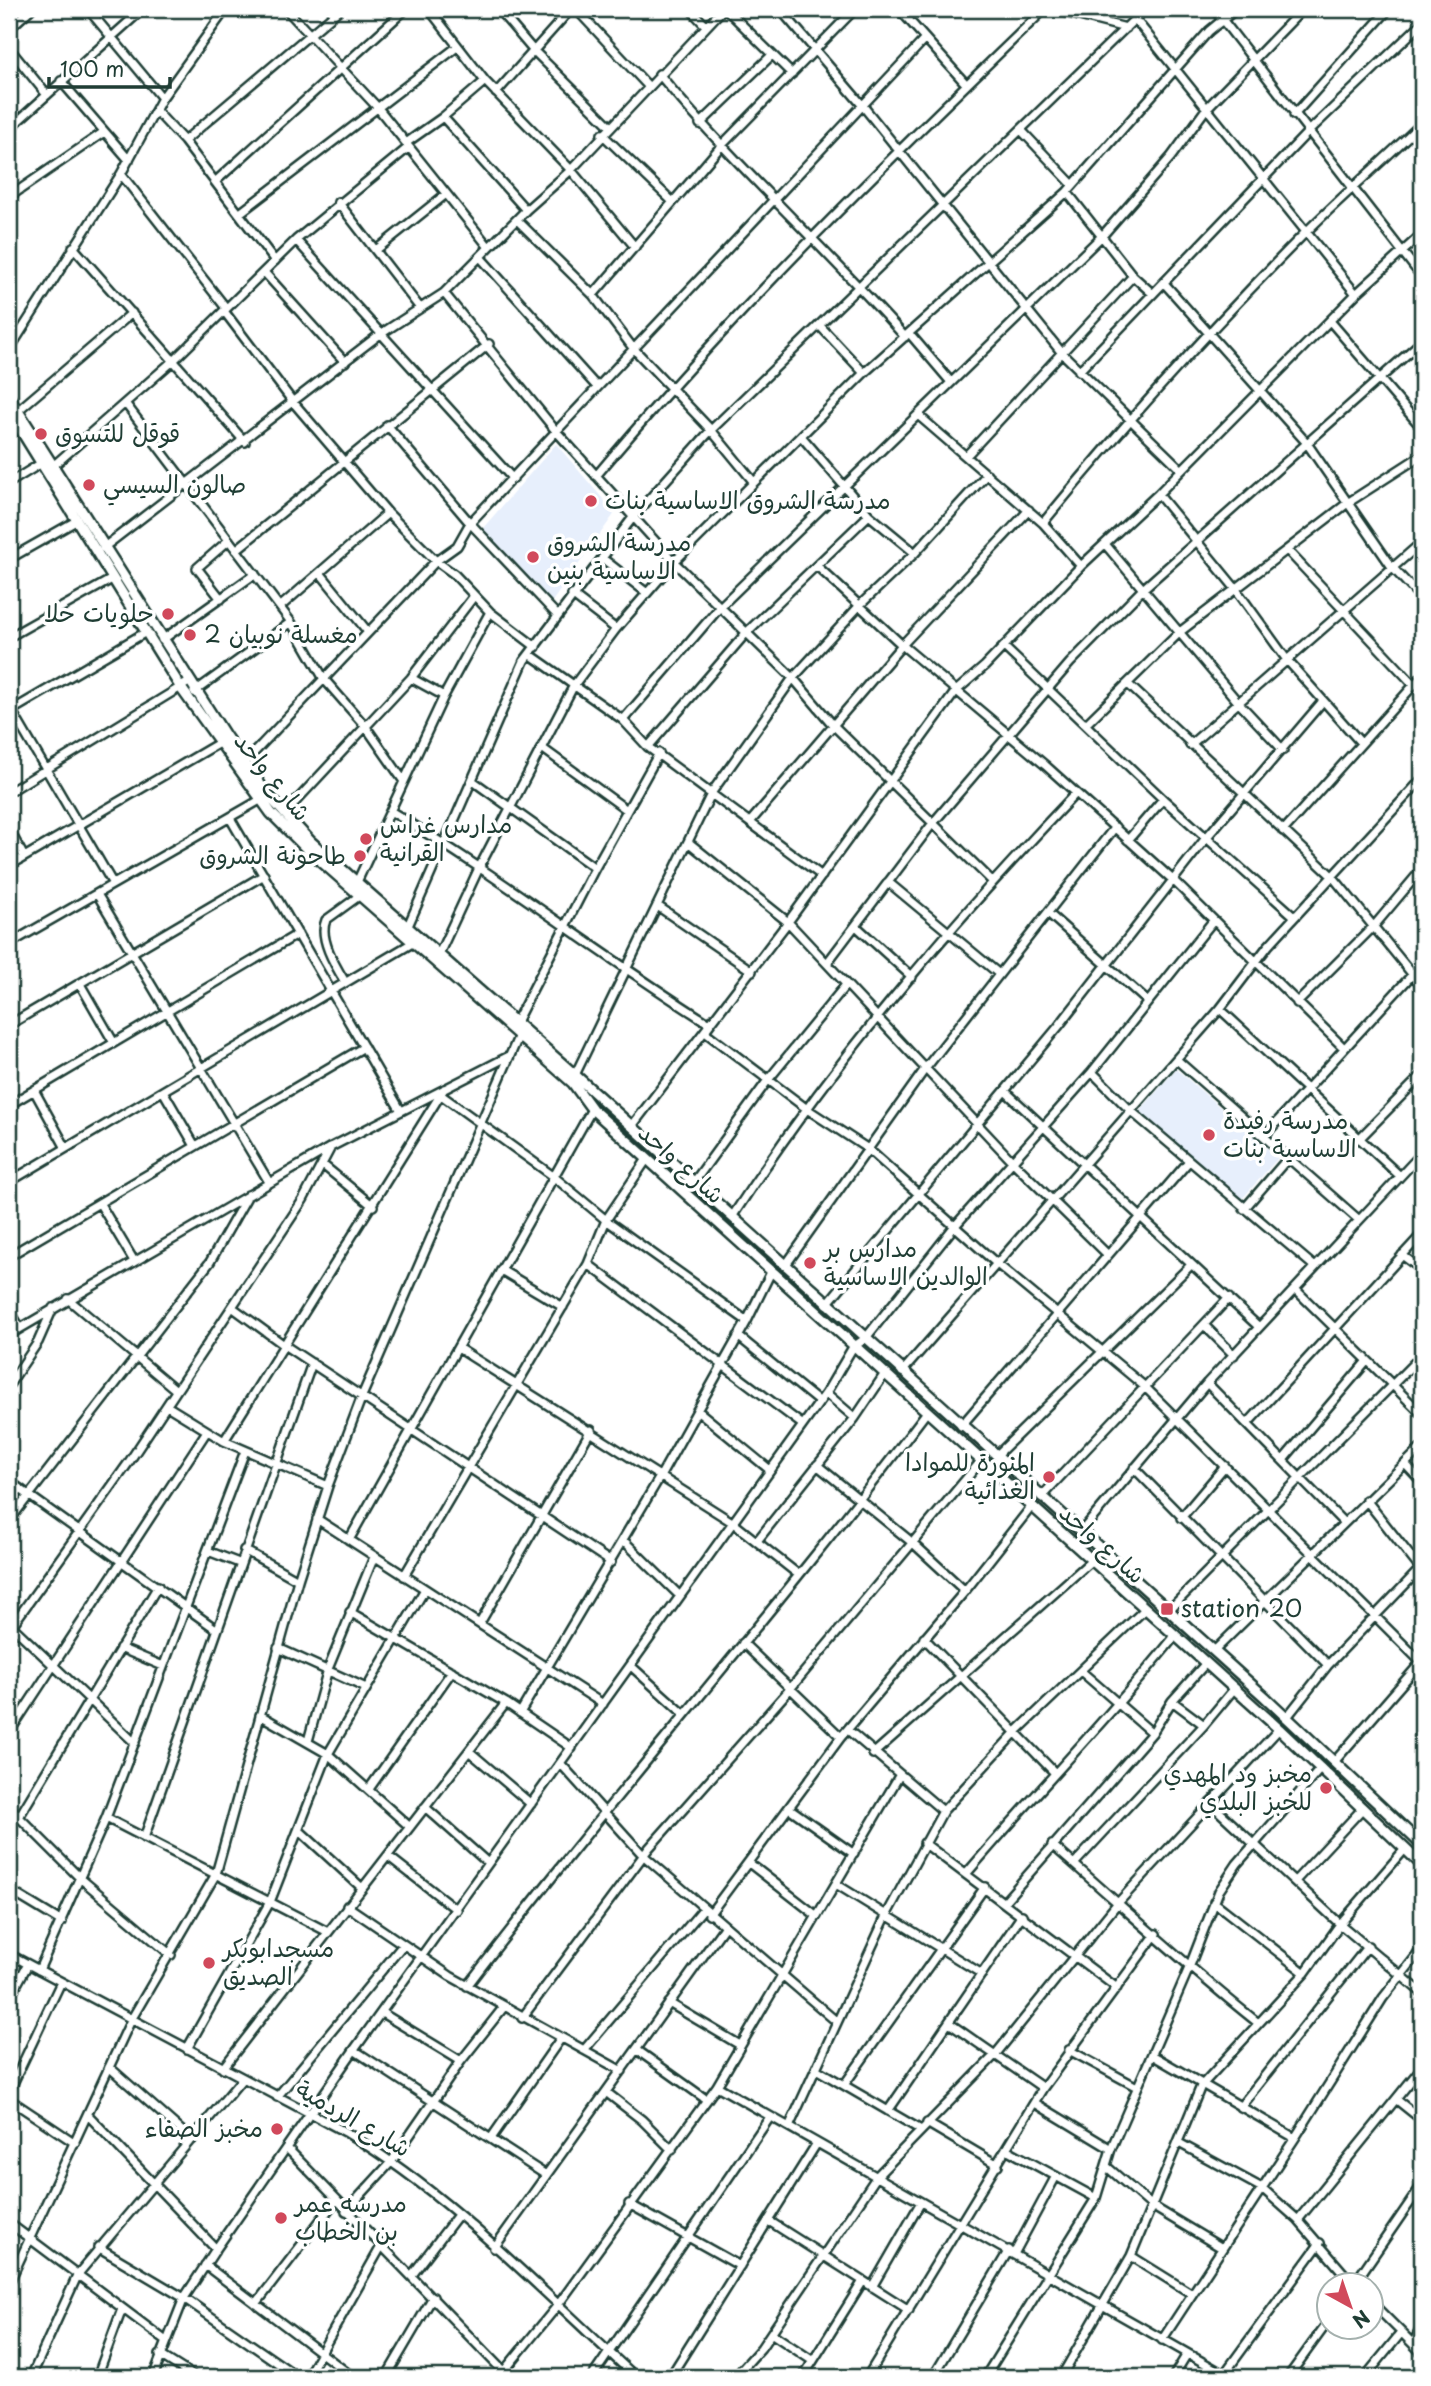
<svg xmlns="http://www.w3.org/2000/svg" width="1431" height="2386" font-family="'Playpen Sans','Playpen Sans Arabic',sans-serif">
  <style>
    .built { fill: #e7effc }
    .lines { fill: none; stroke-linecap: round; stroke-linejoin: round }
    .minor-casing { stroke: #1f3d34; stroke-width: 12 }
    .tertiary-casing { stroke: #1f3d34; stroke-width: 14 }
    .minor { stroke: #fff; stroke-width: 7 }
    .tertiary { stroke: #fff; stroke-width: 9 }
    .poi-dot { fill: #d1495b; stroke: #fff; stroke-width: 2.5 }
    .labels { text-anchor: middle; stroke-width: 7; stroke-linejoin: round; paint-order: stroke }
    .poi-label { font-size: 24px; fill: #1f3d34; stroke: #fff; text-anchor: start }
    .street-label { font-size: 24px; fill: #1f3d34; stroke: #fff }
  </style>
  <rect width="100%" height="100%" fill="#fff"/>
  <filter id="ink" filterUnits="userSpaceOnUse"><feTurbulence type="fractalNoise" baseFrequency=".0143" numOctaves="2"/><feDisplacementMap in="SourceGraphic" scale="14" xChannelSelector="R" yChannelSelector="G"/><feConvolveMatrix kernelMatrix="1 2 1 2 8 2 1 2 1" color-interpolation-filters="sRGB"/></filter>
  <g filter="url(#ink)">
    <!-- built -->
    <path class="built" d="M556,444L615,513L551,603L483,528Z
      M1176,1069L1278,1158L1241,1200L1139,1112Z"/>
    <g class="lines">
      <defs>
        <path id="minor" d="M88,9L162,98
          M286,9L378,108L406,143
          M429,9L485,81L571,170L635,247
          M498,9L532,49L610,126
          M576,9L648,86
          M690,9L706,26
          M726,9L792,74
          M780,9L863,106L1062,353L1181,469
          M899,9L966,84
          M1052,9L1126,28
          M1214,9L1422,277
          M1135,19L1356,294
          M9,29L31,9
          M9,48L47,95
          M659,74C736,167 825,247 905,337
          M61,81L129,160
          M496,93L571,9
          M156,111L184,141L275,261
          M1294,115L1389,9
          M443,117L526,210
          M700,124L772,55
          M9,129L143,9
          M1021,130L1073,185
          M602,134L673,202
          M184,141L340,9
          M409,147L488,246
          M121,174L226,308
          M216,181L406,9
          M1067,192L1133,276L1153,294
          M9,197L104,132
          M338,202L420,308
          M240,213L457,47
          M517,220L593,295L633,348L711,430L753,481
          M296,240L513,479
          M73,247L245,442
          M376,250L446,194
          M481,258L597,387
          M264,272L345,362
          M1164,283L1306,442L1392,567L1422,599
          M444,293L556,431L674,562L793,678L833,725L992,881
          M593,295L722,145L855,9
          M224,311L293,402L388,513L436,561L454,574L490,612L536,647
          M1330,321L1422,428
          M821,327L864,373
          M910,334L950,381
          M9,350L121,174L162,98L226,9
          M1079,371L1308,132L1422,23
          M125,403L291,622L324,679L366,727L403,780
          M15,413L132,313
          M918,415L1043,523L1081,566
          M387,425L470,523L557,615
          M801,436L869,515L915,553
          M966,456L1133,276
          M52,467L174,360L296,240L409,147L406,143L443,117L485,81
          M596,476C735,309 889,159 1045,9
          M9,483L40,464
          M1158,494L1235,588L1287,660L1361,743
          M1043,523C1125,423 1211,328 1302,236C1341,197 1383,161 1422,123
          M1105,544L1238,702L1283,750
          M103,548L379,335L444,293L526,210L571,170L723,9
          M236,550L489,344
          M1287,550L1414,685
          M602,558L647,593
          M9,559L76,521
          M817,566L902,645L1045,765L1174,881L1344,1048
          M321,574L368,632
          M572,595L616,629
          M221,599L197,568L229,540
          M280,607L388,513
          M9,637L112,579
          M162,640L255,574
          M1004,647L1163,799L1294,916
          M531,655L623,720L648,747L822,876
          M411,678L444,696
          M1129,685L1333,877L1422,986
          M194,692L291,622
          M9,706L113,884
          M9,712L146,632
          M623,720L720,607L1103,235L1171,157L1206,109L1303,9
          M1086,724L1181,631L1349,502L1422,455
          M1190,745L1422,542
          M648,747L747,632L869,515
          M542,748L627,810
          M244,763L436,561L457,546L470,523L925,39
          M473,781L595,868
          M9,792L189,682
          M392,812C501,877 602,956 710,1024
          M284,814L411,678L474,596
          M230,818L401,1111
          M751,821L902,645L1029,510
          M9,829L24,857
          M1283,831L1422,676
          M1128,840L1163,799
          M688,842L788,922L1012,1161L1107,1254
          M9,866L219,743
          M357,882L444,696L490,612
          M888,882L999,974
          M97,894L269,1182
          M659,907L752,971
          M1048,913L1148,1002
          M408,926L524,661L634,516L711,430L1145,9
          M856,926L912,977
          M9,944L260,800
          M439,954L479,868L574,685L616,629L674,562L864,373L1067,192L1209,31L1236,9
          M827,963L933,823L1070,663L1144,588L1422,341
          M345,982C336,967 318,938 326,920L359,896
          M80,984L114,1043
          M1297,1003L1374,926L1422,869
          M1220,1009L1400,1176
          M9,1025L264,875
          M705,1032L807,1109L868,1149L996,1263L1144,1386L1422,1663
          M1177,1060L1359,1220
          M1092,1072L1131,1111L1315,1267
          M575,1075L712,792L793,678L861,604L915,553L987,474
          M34,1090L66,1148
          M163,1091L195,1146
          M1005,1091L1259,1327
          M441,1095L553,1176L606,1220L747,1321
          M9,1105L298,934
          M632,1126L788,922L956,691L985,666L1081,566L1158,494L1356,294L1422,234
          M1264,1136L1422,964
          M1359,1139L1422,1075
          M323,1165L373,1206
          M9,1182L414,942
          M694,1182L768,1080L845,986
          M100,1204L134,1261
          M1244,1209L1288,1158
          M732,1217C831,1064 950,925 1076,793
          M1402,1255L1422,1270
          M9,1256L364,1047
          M588,1264L803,1425
          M785,1266L925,1069L1115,827
          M501,1270L563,1307
          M1295,1289L1422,1414
          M68,1299L176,1390
          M827,1304L1058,1027L1206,838L1323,701
          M232,1307L284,1345L611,1562
          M9,1309L20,1328
          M1204,1325L1234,1355
          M9,1335L331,1147L509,1056
          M738,1336L819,1402
          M458,1348L732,1522L799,1575
          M902,1372L1220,1009L1268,946L1422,779
          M1207,1383L1343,1522
          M9,1385L38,1342L53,1308
          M826,1393L855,1418
          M167,1406L224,1441L328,1486
          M697,1410L770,1470
          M1248,1423L1422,1234
          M961,1426L1189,1161
          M224,1441L444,1089
          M996,1456L1191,1265
          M1283,1460L1367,1361
          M1405,1464L1422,1482
          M817,1465L914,1544L965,1591
          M1134,1468L1328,1665
          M9,1481L216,1629
          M1041,1497L1229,1298
          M1366,1500L1422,1571
          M1181,1518L1225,1466
          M317,1519L603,1704
          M9,1521L210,1262L248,1195
          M1080,1533L1207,1383L1422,1153
          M349,1540L592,1109
          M623,1540L680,1596
          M757,1541L855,1418L884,1375
          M244,1550L298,1580
          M208,1551L239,1563
          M404,1576L588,1264L606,1220L647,1159
          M1169,1610L1422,1355
          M350,1612L506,1703L572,1748
          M9,1623L135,1743
          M480,1623L591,1430
          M9,1630L129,1462L303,1200L331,1147
          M924,1638L1054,1772
          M743,1643L841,1737
          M120,1648L163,1666
          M278,1648L366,1688
          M1214,1651L1422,1447
          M631,1666L684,1714
          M1082,1672L1152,1733
          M1172,1701L1204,1725
          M520,1713L661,1475L747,1321L771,1272
          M260,1715L328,1754L410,1827
          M1287,1717L1328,1665L1422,1567
          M848,1730L943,1811
          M9,1733L207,1431
          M308,1741L328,1669L374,1557
          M470,1752L531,1804
          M873,1754L1091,1561
          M1334,1762L1422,1661
          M561,1764L643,1855L837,2022
          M369,1789L452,1671
          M1210,1803L1340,1924L1422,1993
          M9,1807L80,1878L171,1955
          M425,1807L488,1863
          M789,1808L854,1854
          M19,1817L158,1586
          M106,1818L328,1932
          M300,1831L361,1887
          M144,1838L312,1363
          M924,1843L1117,1988
          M1052,1845C1121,1905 1186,1966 1257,2022
          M388,1856L457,1910
          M749,1863L817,1916
          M1074,1864L1204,1725L1234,1689
          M967,1873C1035,1793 1109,1718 1175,1636
          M1296,1880L1363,1808
          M836,1884L982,1974
          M9,1890L62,1922
          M1004,1902L1152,1733L1172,1701L1206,1663
          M1214,1902L1305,1973
          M347,1906L450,1976L622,2071
          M709,1915L841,1737L965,1591L1032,1506
          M9,1954L347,2133C455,2198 543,2293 636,2377
          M39,1970L106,1818L245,1451
          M467,1986C616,1791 779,1608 926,1413
          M9,1999L28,1964
          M669,2003L740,2045
          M382,2013L461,2061
          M522,2018L649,1848L790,1689L981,1461
          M949,2023L1043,2088
          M187,2049L270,1902L328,1754L425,1589
          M354,2050L546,2175
          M584,2050L703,1909
          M637,2050L707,2100
          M1069,2050L1137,2087
          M1152,2055L1295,2138
          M109,2067L192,2140
          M223,2068L506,1703
          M816,2069L921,2130
          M844,2085L985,1887
          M717,2086L1229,2377
          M9,2092L61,1982
          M606,2092L642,2120L672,2150
          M277,2097L402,1946
          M9,2099L75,2143
          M1397,2100L1422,2120
          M1035,2103L1111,2149
          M1240,2107L1368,1946
          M888,2111L1022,1915
          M88,2115L216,2249
          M927,2123L998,2165
          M789,2127L887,1914L943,1811L1015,1733L1145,1609
          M492,2137L561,2038
          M1179,2143L1262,2188L1298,2220L1353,2284
          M287,2148L504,2372
          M1006,2149L1096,2198
          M1106,2166L1152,2206L1222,2248
          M629,2204L740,2266
          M346,2211L392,2161L461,2061L503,2008
          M1298,2220L1422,2067
          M769,2221L909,2310
          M9,2223L166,2341
          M98,2247L184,2298L298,2377
          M494,2248L724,1927
          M1014,2254L1056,2176
          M1131,2256L1192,2294
          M205,2265L353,2377
          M412,2275L458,2215
          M9,2283L131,2020L216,1874L298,1580L328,1486L362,1396L519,1035L516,1022L595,868L659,753
          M1354,2284L1422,2185
          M872,2287L921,2202
          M1372,2303L1422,2353
          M256,2304L336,2200
          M771,2333L813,2361
          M1162,2340L1295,2138L1383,1998L1422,1949
          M1413,2344L1422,2326
          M160,2355L195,2377
          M31,2377L78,2274L242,2079
          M97,2377L122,2309
          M153,2377L184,2298L216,2249L354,2050L826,1393L853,1347L865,1339L954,1227L1092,1072L1213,921
          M307,2377L382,2245
          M386,2377L433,2297
          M499,2377L558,2305L717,2086L899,1776
          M592,2377L770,2117
          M670,2377L817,2143
          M735,2377L761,2348L877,2176L995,2055L1116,1905L1279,1729
          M803,2377L863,2281
          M867,2377L1043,2088L1156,1934
          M933,2377L1009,2250
          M985,2377L1096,2198L1111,2149L1189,1968L1219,1891L1237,1864L1321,1768
          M1061,2377L1131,2256L1201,2086L1305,1973L1340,1924L1405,1849
          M1173,2377L1187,2354
          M1222,2377L1320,2243
          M1288,2377L1330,2319
          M1365,2377L1401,2333"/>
        <path id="tertiary" d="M9,397L226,737L267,794L310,841L575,1075L1265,1697L1422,1845
          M9,411L181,688L271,813L305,847L573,1083L592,1109L1279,1729L1422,1865"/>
      </defs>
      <!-- minor casing -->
      <use href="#minor" class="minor-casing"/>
      <!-- tertiary casing -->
      <use href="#tertiary" class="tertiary-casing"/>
      <!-- minor -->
      <use href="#minor" class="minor"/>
      <!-- tertiary -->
      <use href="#tertiary" class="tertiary"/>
    </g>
  </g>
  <!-- markers -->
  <g class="poi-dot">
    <circle cx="41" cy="434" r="7"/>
    <circle cx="89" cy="485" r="7"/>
    <circle cx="591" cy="501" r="7"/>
    <circle cx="533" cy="557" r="7"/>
    <circle cx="168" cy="614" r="7"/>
    <circle cx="190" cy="635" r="7"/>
    <circle cx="366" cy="839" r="7"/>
    <circle cx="360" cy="856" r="7"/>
    <circle cx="1209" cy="1135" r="7"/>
    <circle cx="810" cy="1263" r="7"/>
    <circle cx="1049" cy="1477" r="7"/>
    <rect x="1160" y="1602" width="14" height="14" rx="3.5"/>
    <circle cx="1326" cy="1788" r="7"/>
    <circle cx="209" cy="1963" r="7"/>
    <circle cx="277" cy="2129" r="7"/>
    <circle cx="281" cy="2218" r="7"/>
  </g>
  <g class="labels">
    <!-- poi labels -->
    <g class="poi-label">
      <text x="55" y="442">قوقل للتسوق</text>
      <text x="103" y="493">صالون السيسي</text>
      <text x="605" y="509">مدرسة الشروق الاساسية بنات</text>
      <text x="547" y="551">مدرسة الشروق<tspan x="547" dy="28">الاساسية بنين</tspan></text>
      <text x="154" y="622" text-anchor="end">حلويات حلا</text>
      <text x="204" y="643">مغسلة نوبيان 2</text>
      <text x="380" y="833">مدارس غراس<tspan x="380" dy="28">القرانية</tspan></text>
      <text x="346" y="864" text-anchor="end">طاحونة الشروق</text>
      <text x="1223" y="1129">مدرسة رفيدة<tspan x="1223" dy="28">الاساسية بنات</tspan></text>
      <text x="824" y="1257">مدارس بر<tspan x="824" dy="28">الوالدين الاساسية</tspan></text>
      <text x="1035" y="1471" text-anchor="end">المنورة للموادا<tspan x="1035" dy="28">الغذائية</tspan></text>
      <text x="1181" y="1617">station 20</text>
      <text x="1312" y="1782" text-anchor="end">مخبز ود المهدي<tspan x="1312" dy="28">للخبز البلدي</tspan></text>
      <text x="223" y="1957">مسجدابوبكر<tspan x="223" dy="28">الصديق</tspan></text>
      <text x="263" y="2137" text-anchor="end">مخبز الصفاء</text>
      <text x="295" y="2212">مدرسه عمر<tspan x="295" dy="28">بن الخطاب</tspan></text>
    </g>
    <!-- street labels -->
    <g class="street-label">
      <text transform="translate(272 777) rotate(51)" y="8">شارع واحد</text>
      <text transform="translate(681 1164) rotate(42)" y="8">شارع واحد</text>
      <text transform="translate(1102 1544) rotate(42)" y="8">شارع واحد</text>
      <text transform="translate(353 2119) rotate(30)" y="8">شارع الردمية</text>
    </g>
  </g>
  <!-- margin -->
  <rect width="1431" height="2386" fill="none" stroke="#fff" stroke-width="35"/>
  <rect x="18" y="18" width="1396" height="2351" fill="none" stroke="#1f3d34" stroke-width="2.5" filter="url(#ink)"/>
  <!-- north arrow -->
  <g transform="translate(1350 2306) rotate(140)"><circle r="33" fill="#ffffff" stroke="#a5b1ae" stroke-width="2"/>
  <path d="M0-5L12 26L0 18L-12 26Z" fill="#d1495b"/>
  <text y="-10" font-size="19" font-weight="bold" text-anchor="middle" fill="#1f3d34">N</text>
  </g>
  <!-- scale -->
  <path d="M49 77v10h121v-10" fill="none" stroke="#1f3d34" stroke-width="3.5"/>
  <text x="60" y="77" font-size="21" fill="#1f3d34" stroke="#ffffff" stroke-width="5" paint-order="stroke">100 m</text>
</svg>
